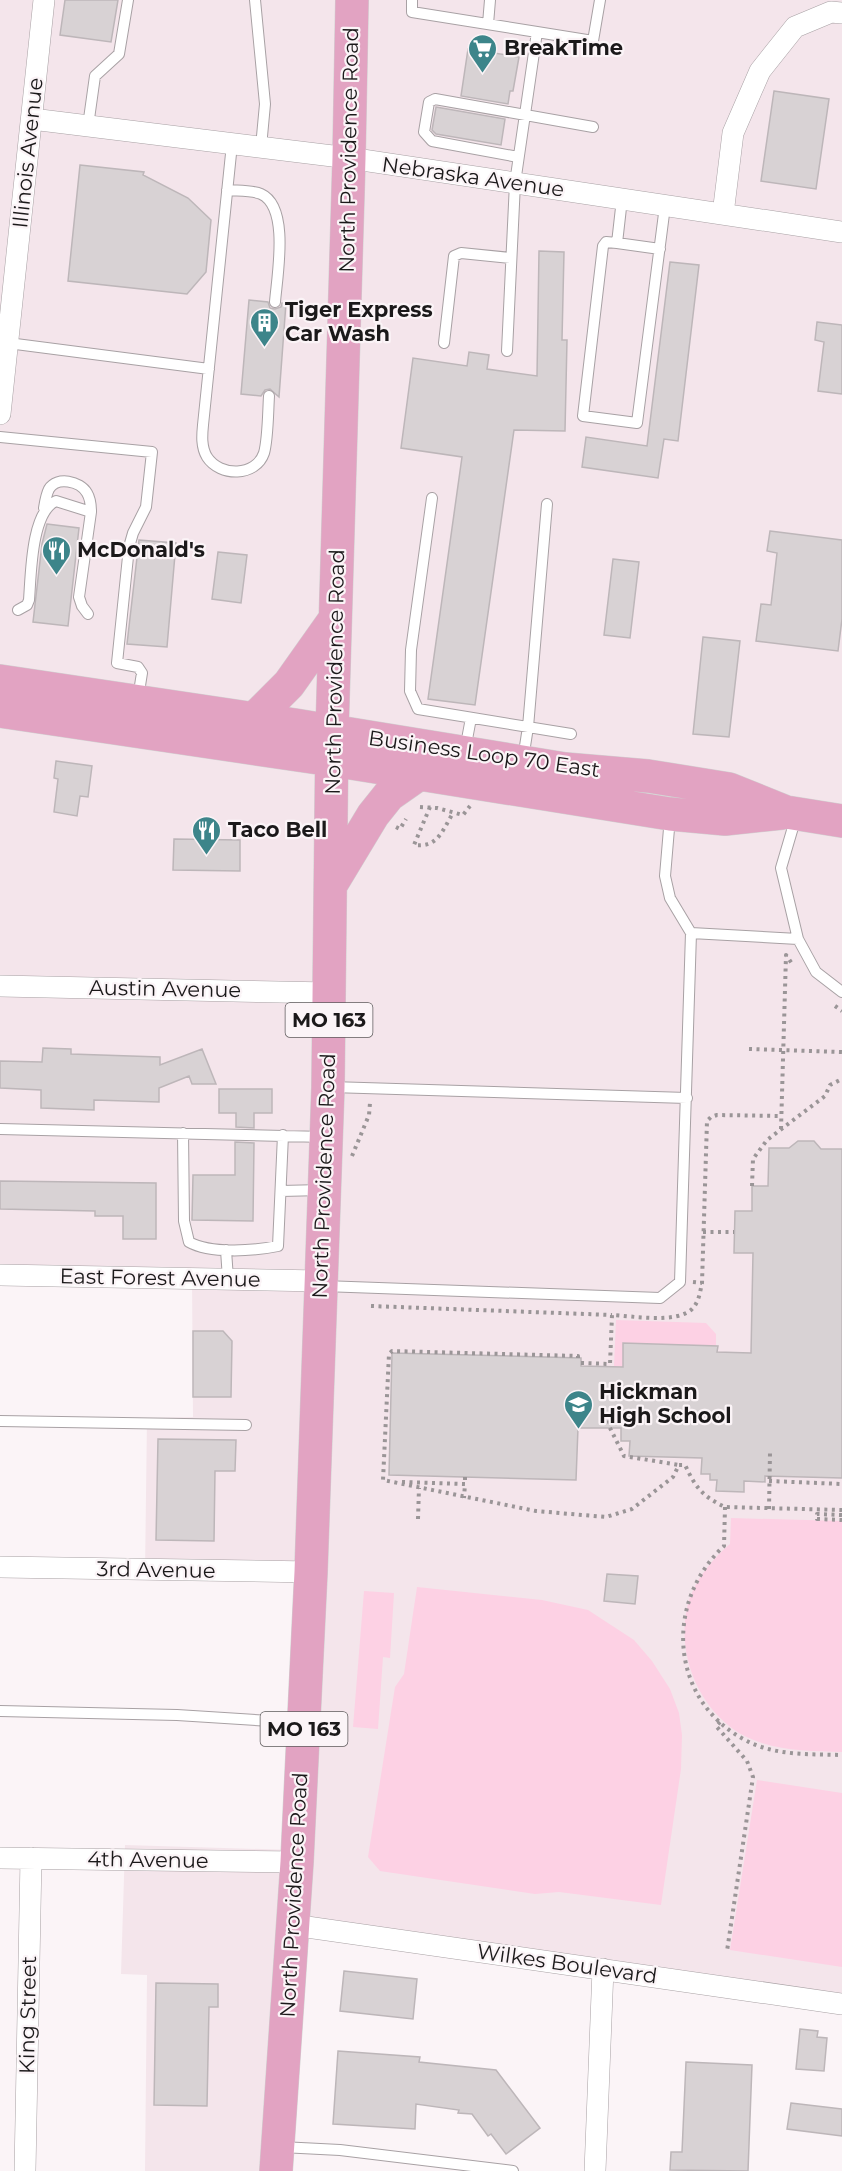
<svg xmlns="http://www.w3.org/2000/svg" width="842" height="2171" font-family="Montserrat,sans-serif">
  <style>
    .built { fill: #f4e5eb }
    .green { fill: #fdd1e4 }
    .building { fill: #d8d2d4; stroke: #bdb6b9; stroke-width: 1.5 }
    .lines { fill: none; stroke-linecap: round; stroke-linejoin: round }
    .lane-casing { stroke: #a8a1a4; stroke-width: 12 }
    .street-casing { stroke: #a8a1a4; stroke-width: 22 }
    .primary-casing { stroke: #d1d1d1; stroke-width: 34 }
    .path { stroke: #9a9597; stroke-width: 4; stroke-dasharray: 3 4.5; stroke-linecap: butt }
    .lane { stroke: #fff; stroke-width: 10 }
    .street { stroke: #fff; stroke-width: 21 }
    .primary { stroke: #e2a3c2; stroke-width: 33 }
    .labels { text-anchor: middle; stroke-width: 4.5; stroke-linejoin: round; paint-order: stroke }
    .shield { fill: #fbf4f7; stroke: #5e5b5c; stroke-width: 1.5 }
    .shield-label { font-size: 20px; font-weight: bold; fill: #1b191a }
    .poi-label { font-size: 21px; font-weight: bold; fill: #1b191a; stroke: #fbf4f7; text-anchor: start }
    .street-label { font-size: 21px; fill: #1b191a; stroke: #fbf4f7 }
  </style>
  <rect width="100%" height="100%" fill="#fbf4f7"/>
  <!-- built -->
  <path class="built" d="M0,0H842V821L367,753L842,835V2008L291,1923L282,2171H145L147,1975L121,1974L125,1845L294,1850L307,1578L145,1573L147,1418L193,1417L192,1277L0,1273Z"/>
  <!-- green -->
  <path class="green" d="M616,1320L706,1323L716,1334V1346L624,1343L623,1367H614Z
    M731,1518L842,1521V1752C807,1751 770,1751 739,1733C698,1707 677,1655 687,1608C693,1583 710,1561 730,1544Z
    M417,1587L542,1600L588,1610L634,1640L652,1661L670,1689L679,1713L682,1735L681,1769L661,1905L559,1892L535,1894L380,1871L368,1857L395,1687L404,1674Z
    M364,1591L394,1593L390,1658L383,1657L378,1729L353,1727Z
    M757,1780L842,1793V1967L730,1950Z"/>
  <!-- building -->
  <path class="building" d="M65,0H118L111,42L60,35Z
    M468,49L519,57L513,91H510L508,104L461,96Z
    M774,91L829,99L816,189L761,181Z
    M436,107L505,119L501,145L436,134L432,130Z
    M80,165L144,172L143,175L188,198L211,220L206,272L187,294L68,281Z
    M539,251L564,252L562,340H567L565,431L514,430L475,705L428,699L462,457L401,448L413,358L467,366L469,352L489,355L487,369L537,376Z
    M670,262L699,265L678,441L664,439L658,478L582,467L586,437L647,446Z
    M249,300L268,302L270,308L275,309L281,307L282,303H286L279,397L270,389L265,390L261,396L241,394Z
    M817,322L842,325V394L818,391L824,342L815,340Z
    M47,524L79,528L68,626L33,622L42,544Z
    M770,531L842,540V619L838,651L756,641L761,604L771,605L777,553L767,551Z
    M139,540L176,543L167,647L127,644Z
    M218,552L247,555L241,603L212,599Z
    M613,559L639,562L630,638L604,635Z
    M703,637L740,641L729,737L693,734Z
    M56,761L92,766L88,797L80,796L77,816L54,812L58,779L54,778Z
    M174,839L240,840V871L173,870Z
    M43,1048L71,1049V1054L160,1057V1065L202,1049L216,1084H192L189,1076L159,1088V1102L94,1100V1110L41,1108V1090L0,1088V1061L42,1062Z
    M219,1089H272V1113H254V1128L236,1127V1113H219Z
    M798,1141H814L821,1149H842V1478L765,1476V1482L744,1481V1492L716,1491L717,1480H710V1474H701L702,1458L629,1456L630,1441H621V1428H578L576,1480L389,1475L392,1353L581,1358V1366L623,1367V1343L718,1346L717,1352L751,1353L753,1253H734L735,1211H752V1186H768L769,1148H789Z
    M235,1142L254,1143L253,1221L192,1220L193,1175H235Z
    M0,1181L156,1183V1239H123V1216H95V1211L0,1209Z
    M193,1331H223L232,1341L231,1397H193Z
    M158,1439L236,1440L235,1471H215L214,1541L156,1540Z
    M607,1574L638,1576L635,1604L604,1601Z
    M344,1971L417,1979L413,2019L340,2011Z
    M156,1983L218,1984V2007H209L207,2106L154,2105Z
    M800,2029L818,2031L817,2037L827,2038L824,2071L796,2069Z
    M338,2051L420,2057L419,2062L496,2070L540,2128L506,2154L491,2134L488,2136L472,2114L458,2113L459,2110L416,2104L415,2129L333,2124Z
    M686,2062L752,2065L748,2171L670,2170L671,2152H682Z
    M791,2103L842,2109V2136L787,2129Z"/>
  <g class="lines">
    <defs>
      <path id="lane" d="M255,0L265,104L261,147
        M412,0V12L537,32L515,183L507,351
        M488,24L490,0
        M537,32L593,41L600,0
        M88,126L95,76L119,54L128,0
        M232,144L203,425C202,435 201,447 207,457C220,477 256,477 264,453C268,439 268,412 269,396
        M518,157L432,141L424,132L429,102L435,99L593,127
        M227,190C237,191 252,190 261,194C290,207 277,276 275,302
        M622,199L617,243L606,242L603,246L583,416L637,423L665,206
        M617,243L660,249
        M8,343L209,369
        M444,343L454,256L461,253L511,258
        M0,437L152,452L146,507L133,533L129,547L117,663L138,667L142,673L138,698
        M432,498L411,650L410,691L418,709L571,734
        M44,508C45,502 46,495 49,489C57,476 80,481 87,493C90,498 91,505 91,512
        M18,610L27,605L29,600C31,575 31,512 56,501L91,512L79,597L82,606L88,614
        M465,750L471,718
        M523,759L528,727L547,504
        M670,817L665,876L670,898L691,933L798,939
        M796,817L781,868L798,939L816,972L842,992
        M331,1087L687,1098
        M0,1129L324,1137
        M183,1133L184,1221L189,1242C210,1254 254,1251 278,1246L283,1135
        M281,1191L322,1190
        M226,1250L228,1279
        M323,1286L660,1298L680,1282L691,933
        M0,1421L246,1425
        M0,1711L177,1715L301,1723
        M281,2147L340,2150L513,2171"/>
      <path id="street" d="M32,119L349,158L842,232
        M723,214L733,133L760,71L795,27L831,12L842,13
        M0,414L44,0
        M0,986L329,993
        M0,1275L320,1281
        M0,1567L311,1572
        M0,1858L297,1862
        M293,1925L842,2004
        M25,2171L31,1858
        M595,2171L603,1969"/>
      <path id="primary" d="M0,681L295,725L565,769L648,776L729,789L786,812L842,821
        M0,711L332,760L670,814L725,819L782,813
        M254,719L289,684L335,619
        M332,883L373,815L389,795L419,774
        M276,2171L297,1862L311,1572L328,1087L332,732L349,158L352,0"/>
    </defs>
    <!-- lane casing -->
    <use href="#lane" class="lane-casing"/>
    <!-- street casing -->
    <use href="#street" class="street-casing"/>
    <!-- primary casing -->
    <use href="#primary" class="primary-casing"/>
    <!-- path -->
    <path class="path" d="M420,807L437,808L463,815L470,806
      M430,807L414,845C438,848 442,831 453,813
      M396,827L400,829L406,819
      M835,1006L842,1011
      M749,1049L842,1052
      M781,1129L786,955L793,965
      M352,1156L369,1115L370,1103
      M752,1186L753,1159L767,1140L825,1096L830,1085L842,1079
      M703,1232H734
      M693,1282L702,1283
      M371,1306L612,1315
      M578,1358V1356L392,1351L389,1354L383,1480L536,1511L606,1517L632,1509L673,1477L679,1465H685C696,1488 702,1496 725,1507L842,1510
      M581,1363L610,1364L612,1315C633,1316 676,1324 692,1309C699,1302 700,1292 702,1283L707,1121L711,1117L717,1115L782,1116
      M609,1413V1426L624,1456L679,1465
      M465,1477V1484
      M769,1481L842,1484
      M402,1482L465,1484L464,1498
      M725,1507L724,1546C663,1603 670,1702 747,1741C776,1756 811,1754 842,1755
      M769,1509L770,1453
      M842,1515L817,1514V1519L842,1520
      M418,1519L419,1488
      M720,1722L716,1726L747,1761L753,1777L727,1951"/>
    <!-- lane -->
    <use href="#lane" class="lane"/>
    <!-- street -->
    <use href="#street" class="street"/>
    <!-- primary -->
    <use href="#primary" class="primary"/>
  </g>
  <!-- icons -->
  <defs>
    <symbol id="supermarket-pin" viewBox="-11 -11 22 30"><path d="M0 17L-7.5 6A9.5 9.5 0 1 1 7.5 6Z" fill="#3d858a" stroke="#fbf4f7"/><path d="M-6-5.5h2.5l.6 2H6L4.5 2H-2.5L-4.4-4H-6ZM-1.5 3.2a1.3 1.3 0 1 0 .1 0ZM3 3.2a1.3 1.3 0 1 0 .1 0Z" fill="#fff"/></symbol>
    <symbol id="building-pin" viewBox="-11 -11 22 30"><path d="M0 17L-7.5 6A9.5 9.5 0 1 1 7.5 6Z" fill="#3d858a" stroke="#fbf4f7"/><path d="M-4-6H4V6H1V3H-1V6H-4ZM-2.5-4.3h1.7v1.8h-1.7ZM.8-4.3h1.7v1.8H.8ZM-2.5-1h1.7V.8h-1.7ZM.8-1h1.7V.8H.8Z" fill="#fff"/></symbol>
    <symbol id="restaurant-pin" viewBox="-11 -11 22 30"><path d="M0 17L-7.5 6A9.5 9.5 0 1 1 7.5 6Z" fill="#3d858a" stroke="#fbf4f7"/><path d="M-5-6h1v4h1v-4h1v4h1v-4h1v5L-1.5 .5V6h-2V.5L-5-1ZM5-6V6H3V1.5H1.5Q1.5-4 5-6Z" fill="#fff"/></symbol>
    <symbol id="school-pin" viewBox="-11 -11 22 30"><path d="M0 17L-7.5 6A9.5 9.5 0 1 1 7.5 6Z" fill="#3d858a" stroke="#fbf4f7"/><path d="M0-5L7-2L0 1L-7-2ZM-4 1L0 2.5L4 1V4Q0 6-4 4Z" fill="#fff"/></symbol>
  </defs>
  <g fill-rule="evenodd">
    <use href="#supermarket-pin" x="466" y="32" width="33" height="45"/>
    <use href="#building-pin" x="248" y="306" width="33" height="45"/>
    <use href="#restaurant-pin" x="40" y="534" width="33" height="45"/>
    <use href="#restaurant-pin" x="190" y="814" width="33" height="45"/>
    <use href="#school-pin" x="562" y="1388" width="33" height="45"/>
  </g>
  <g class="labels">
    <!-- shield labels -->
    <g class="shield">
      <rect x="285.5" y="1003" width="87" height="34" rx="4.5"/>
      <rect x="260.5" y="1712" width="87" height="34" rx="4.5"/>
    </g>
    <g class="shield-label">
      <text x="329" y="1027">MO 163</text>
      <text x="304" y="1736">MO 163</text>
    </g>
    <!-- poi labels -->
    <g class="poi-label">
      <text x="504" y="55">BreakTime</text>
      <text x="285" y="317">Tiger Express<tspan x="285" dy="24">Car Wash</tspan></text>
      <text x="77" y="557">McDonald's</text>
      <text x="228" y="837">Taco Bell</text>
      <text x="599" y="1399">Hickman<tspan x="599" dy="24">High School</tspan></text>
    </g>
    <!-- street labels -->
    <g class="street-label">
      <text transform="translate(349 150) rotate(-89)" y="7">North Providence Road</text>
      <text transform="translate(28 153) rotate(-84)" y="7">Illinois Avenue</text>
      <text transform="translate(473 177) rotate(8)" y="7">Nebraska Avenue</text>
      <text transform="translate(335 672) rotate(-89)" y="7">North Providence Road</text>
      <text transform="translate(484 754) rotate(8)" y="7">Business Loop 70 East</text>
      <text transform="translate(165 989) rotate(1)" y="7">Austin Avenue</text>
      <text transform="translate(324 1176) rotate(-88)" y="7">North Providence Road</text>
      <text transform="translate(160 1278) rotate(1)" y="7">East Forest Avenue</text>
      <text transform="translate(156 1570) rotate(1)" y="7">3rd Avenue</text>
      <text transform="translate(148 1860) rotate(1)" y="7">4th Avenue</text>
      <text transform="translate(294 1895) rotate(-87)" y="7">North Providence Road</text>
      <text transform="translate(567 1964) rotate(8)" y="7">Wilkes Boulevard</text>
      <text transform="translate(28 2015) rotate(-89)" y="7">King Street</text>
    </g>
  </g>
</svg>
